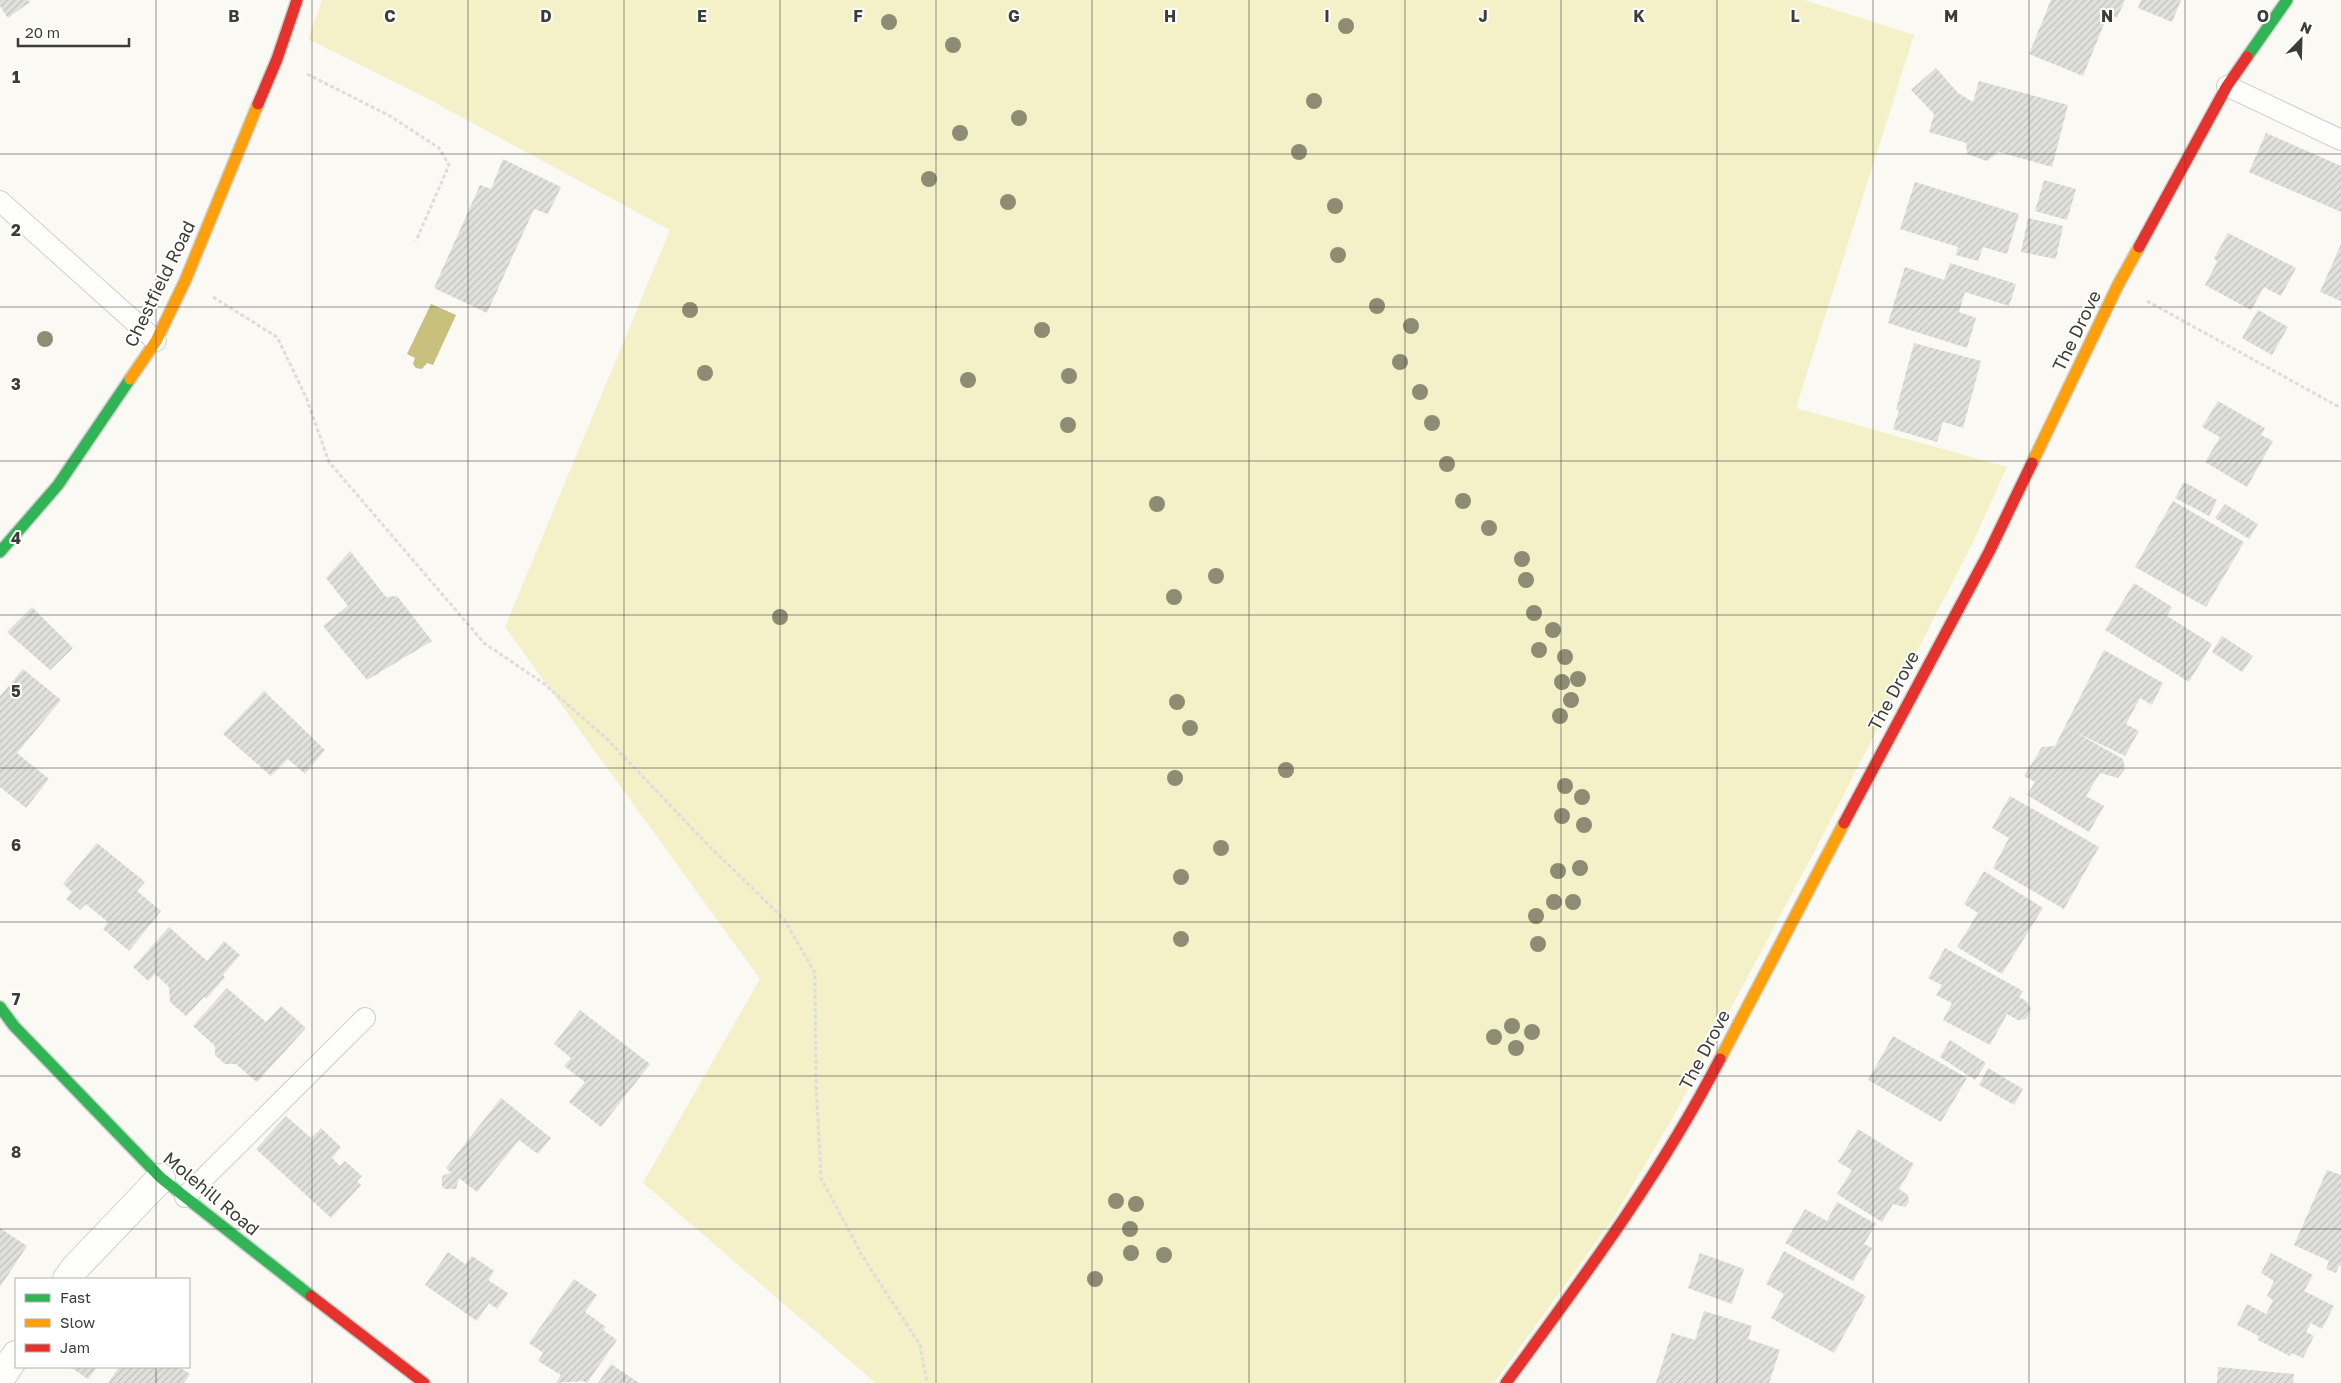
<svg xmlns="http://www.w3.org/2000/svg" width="2341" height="1383" font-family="'Golos Text',sans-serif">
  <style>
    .green { fill: #f4f0c7 }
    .water { fill: #c8c17e }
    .building { fill: url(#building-hatch) }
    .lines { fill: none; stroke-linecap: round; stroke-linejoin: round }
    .lane-casing { stroke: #cfcfcb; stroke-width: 22 }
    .street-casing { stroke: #cfcfcb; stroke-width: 30 }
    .fast-casing { stroke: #cfcfcb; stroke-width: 14 }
    .slow-casing { stroke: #cfcfcb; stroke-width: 14 }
    .jam-casing { stroke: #cfcfcb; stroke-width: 14 }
    .path { stroke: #dddddb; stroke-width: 3; stroke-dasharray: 4 2.5; stroke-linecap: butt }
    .lane { stroke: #fefefd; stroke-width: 20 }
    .street { stroke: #fefefd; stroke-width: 28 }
    .fast { stroke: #30b455; stroke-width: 11 }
    .slow { stroke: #ff9f0a; stroke-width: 11 }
    .jam { stroke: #e5322d; stroke-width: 11 }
    .tree { fill: #8e8c72 }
    .grid { fill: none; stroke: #3c3c38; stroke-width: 1; stroke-opacity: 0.55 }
    .labels { text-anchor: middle; stroke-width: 4; stroke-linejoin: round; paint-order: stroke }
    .street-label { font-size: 18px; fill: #3c3c38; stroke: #fff }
    .grid-label { font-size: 16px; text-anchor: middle; font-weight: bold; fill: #3c3c38; stroke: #fff; stroke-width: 4; stroke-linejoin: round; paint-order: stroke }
  </style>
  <defs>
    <pattern id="building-hatch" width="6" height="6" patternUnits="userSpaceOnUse" patternTransform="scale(1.25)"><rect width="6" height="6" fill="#e0e0dc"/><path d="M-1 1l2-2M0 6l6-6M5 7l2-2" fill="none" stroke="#c1c1be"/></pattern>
  </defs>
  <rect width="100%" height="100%" fill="#faf9f4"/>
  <!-- green -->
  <path class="green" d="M322,0H1804L1914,35L1796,408L2007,467L1972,544L1823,835L1672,1119L1612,1220L1494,1383H876L643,1183L760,979L505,627L670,230L419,94L308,39Z"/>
  <!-- water -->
  <path class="water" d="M431,304L456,315L433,365L427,363L422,369L416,368L413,364L415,358L407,354Z"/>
  <!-- building -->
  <path class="building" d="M0,0H28L30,2L8,18L0,6Z
    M2051,0H2125L2117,18L2108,14L2083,76L2029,54Z
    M2141,0H2181L2172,22L2138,8Z
    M1936,68L1958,93L1973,102L1979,81L2068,105L2052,167L1999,152L1987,161L1967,154L1966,143L1929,132L1934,114L1911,90Z
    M2266,133L2341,166V212L2249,172Z
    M503,159L561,187L548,214L534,209L487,313L434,288L480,185L491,189Z
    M2044,180L2076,189L2067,220L2035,211Z
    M1915,182L2019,214L2007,254L1983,247L1978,261L1956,255L1958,247L1900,229Z
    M2028,218L2063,226L2056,259L2021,252Z
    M2228,233L2296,268L2281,296L2264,287L2251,310L2205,285L2217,262L2214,258Z
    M2341,244V301L2320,292Z
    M1950,263L2016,284L2009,306L1965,292L1959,312L1976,318L1967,348L1888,323L1905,267L1944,280Z
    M2258,310L2288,327L2272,355L2242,338Z
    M1914,343L1981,361L1963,428L1943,422L1937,442L1893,429L1899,410H1896Z
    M2218,401L2265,428L2261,435L2273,441L2247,487L2205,462L2220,437L2202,427Z
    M2184,482L2217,500L2209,516L2175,498Z
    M2173,501L2244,542L2206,607L2135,567Z
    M2225,504L2258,524L2249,539L2215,518Z
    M350,551L386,597L397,596L432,641L367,680L323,626L348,606L326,578Z
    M2134,583L2172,607L2167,616L2212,644L2189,682L2105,630Z
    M32,607L73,648L50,670L7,632Z
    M2222,636L2253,656L2242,672L2212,652Z
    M2104,650L2163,683L2152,705L2140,698L2126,724L2139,731L2125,756L2075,732L2123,759L2125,769L2118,778L2100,773L2086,796L2104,806L2089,832L2027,795L2035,782L2024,776L2042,747L2055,746Z
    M23,669L61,700L17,753L49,779L26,808L0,787V696Z
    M264,691L325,750L305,774L288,759L271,776L223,734Z
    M2010,796L2099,847L2064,909L1993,868L2009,838L1992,828Z
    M97,843L145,882L137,891L161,911L129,951L103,929L108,922L86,904L80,910L66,899L72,892L63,884Z
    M1984,871L2043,908L2002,974L1957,947L1978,913L1964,904Z
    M169,927L207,961L224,941L240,955L223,975L225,977L206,999L204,997L186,1016L170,1002L169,987L155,974L148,981L133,967Z
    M1945,948L2023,991L2019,997L2026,1001L2031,1009L2026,1019L2018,1020L2007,1014L1990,1045L1943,1020L1952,1003L1936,995L1942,985L1928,978Z
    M227,988L266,1022L281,1006L306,1028L257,1082L236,1064H225L215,1055V1046L193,1026Z
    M580,1010L650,1064L601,1127L569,1102L585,1082L564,1066L571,1058L554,1044Z
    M1893,1036L1967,1078L1941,1122L1868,1080Z
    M1950,1040L1986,1063L1975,1080L1940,1057Z
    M1988,1068L2023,1089L2014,1105L1979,1085Z
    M501,1098L551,1138L538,1154L519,1140L477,1192L459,1178L456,1189H445L442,1186V1178L444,1175L451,1173L446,1168Z
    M286,1116L311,1138L321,1128L341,1147L332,1158L340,1166L345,1161L362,1176L357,1181L361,1185L331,1218L256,1149Z
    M1858,1129L1914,1164L1899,1189L1908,1195L1909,1202L1905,1207L1893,1204L1882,1222L1837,1194L1852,1170L1838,1162Z
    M2327,1170L2341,1175V1266L2339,1265L2336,1273L2326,1269L2329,1261L2294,1245Z
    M1837,1202L1876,1224L1864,1244L1872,1248L1853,1281L1785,1243L1805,1209L1827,1221Z
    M0,1228L27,1246L0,1287Z
    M1784,1251L1866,1296L1834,1353L1771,1318L1784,1294L1766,1284Z
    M448,1252L465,1264L472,1256L494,1271L488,1280L508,1293L497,1309L489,1303L477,1321L425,1285Z
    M1700,1253L1744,1269L1732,1304L1688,1288Z
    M2271,1253L2313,1275L2304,1291L2334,1306L2322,1329L2311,1323L2306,1332L2314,1336L2303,1358L2291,1353L2290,1356L2258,1340L2259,1336L2237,1325L2247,1304L2266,1314L2273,1300L2267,1296L2274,1281L2261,1273Z
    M574,1279L597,1295L585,1312L606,1327L603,1330L617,1340L587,1383L583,1381L556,1383L561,1375L538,1361L543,1353L529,1343Z
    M1704,1311L1752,1326L1748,1339L1780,1350L1769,1383H1656L1672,1333L1695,1340Z
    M611,1364L639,1383H598Z
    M70,1367H97L88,1379Z
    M119,1367H179L190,1374L184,1383H108Z
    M2218,1367L2294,1374L2293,1383H2217Z"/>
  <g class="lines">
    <defs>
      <path id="lane" d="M2227,86L2341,140
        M0,201L156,341
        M185,1197L365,1018"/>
      <path id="street" d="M67,1279L75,1268L161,1178
        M0,1379L16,1355"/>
      <path id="fast" d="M2247,57L2287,0
        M0,552L58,485L130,379
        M0,1007L14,1026L161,1178L311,1296"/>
      <path id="slow" d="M130,379L156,341L185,281L258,104
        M2032,463L2118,285L2139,247
        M1720,1059L1844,823"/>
      <path id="jam" d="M258,104L277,59L297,0
        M2139,247L2227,86L2247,57
        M1844,823L1989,552L2032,463
        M311,1296L424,1383
        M1506,1383C1583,1278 1660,1175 1720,1059"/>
    </defs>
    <!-- lane casing -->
    <use href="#lane" class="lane-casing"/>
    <!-- street casing -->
    <use href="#street" class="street-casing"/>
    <!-- fast casing -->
    <use href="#fast" class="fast-casing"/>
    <!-- slow casing -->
    <use href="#slow" class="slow-casing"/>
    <!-- jam casing -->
    <use href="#jam" class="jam-casing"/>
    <!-- path -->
    <path class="path" d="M307,74L390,116L439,148L449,165L416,241
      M213,297L277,337L306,397L329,462L484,643L543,683L607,739L706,843L784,919L815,973L816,1083L821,1178L863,1257L920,1345L927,1383
      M2147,301L2341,408"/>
    <!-- lane -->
    <use href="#lane" class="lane"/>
    <!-- street -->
    <use href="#street" class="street"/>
    <!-- fast -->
    <use href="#fast" class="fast"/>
    <!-- slow -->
    <use href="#slow" class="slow"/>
    <!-- jam -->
    <use href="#jam" class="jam"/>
  </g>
  <!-- trees -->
  <g class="tree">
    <circle cx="889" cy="22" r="8"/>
    <circle cx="1346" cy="26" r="8"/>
    <circle cx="953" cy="45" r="8"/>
    <circle cx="1314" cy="101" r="8"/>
    <circle cx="1019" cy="118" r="8"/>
    <circle cx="960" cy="133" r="8"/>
    <circle cx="1299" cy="152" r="8"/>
    <circle cx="929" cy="179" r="8"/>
    <circle cx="1008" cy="202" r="8"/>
    <circle cx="1335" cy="206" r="8"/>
    <circle cx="1338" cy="255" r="8"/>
    <circle cx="1377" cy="306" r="8"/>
    <circle cx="690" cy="310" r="8"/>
    <circle cx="1411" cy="326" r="8"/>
    <circle cx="1042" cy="330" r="8"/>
    <circle cx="45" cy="339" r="8"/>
    <circle cx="1400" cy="362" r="8"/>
    <circle cx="705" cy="373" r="8"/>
    <circle cx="1069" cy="376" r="8"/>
    <circle cx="968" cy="380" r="8"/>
    <circle cx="1420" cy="392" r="8"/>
    <circle cx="1432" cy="423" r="8"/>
    <circle cx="1068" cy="425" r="8"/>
    <circle cx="1447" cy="464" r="8"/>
    <circle cx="1463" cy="501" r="8"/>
    <circle cx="1157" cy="504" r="8"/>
    <circle cx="1489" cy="528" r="8"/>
    <circle cx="1522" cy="559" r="8"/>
    <circle cx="1216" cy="576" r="8"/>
    <circle cx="1526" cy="580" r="8"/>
    <circle cx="1174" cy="597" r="8"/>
    <circle cx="1534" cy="613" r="8"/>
    <circle cx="780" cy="617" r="8"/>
    <circle cx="1553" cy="630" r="8"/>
    <circle cx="1539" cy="650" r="8"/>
    <circle cx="1565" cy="657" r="8"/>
    <circle cx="1578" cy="679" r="8"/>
    <circle cx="1562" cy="682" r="8"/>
    <circle cx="1571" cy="700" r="8"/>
    <circle cx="1177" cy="702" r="8"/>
    <circle cx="1560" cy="716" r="8"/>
    <circle cx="1190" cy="728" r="8"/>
    <circle cx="1286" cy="770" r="8"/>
    <circle cx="1175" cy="778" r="8"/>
    <circle cx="1565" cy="786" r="8"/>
    <circle cx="1582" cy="797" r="8"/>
    <circle cx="1562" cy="816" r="8"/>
    <circle cx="1584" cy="825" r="8"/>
    <circle cx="1221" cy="848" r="8"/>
    <circle cx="1580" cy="868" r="8"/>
    <circle cx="1558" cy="871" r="8"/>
    <circle cx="1181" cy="877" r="8"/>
    <circle cx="1554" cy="902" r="8"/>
    <circle cx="1573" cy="902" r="8"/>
    <circle cx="1536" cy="916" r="8"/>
    <circle cx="1181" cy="939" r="8"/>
    <circle cx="1538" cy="944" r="8"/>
    <circle cx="1512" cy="1026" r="8"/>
    <circle cx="1532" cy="1032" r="8"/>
    <circle cx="1494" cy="1037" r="8"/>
    <circle cx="1516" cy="1048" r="8"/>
    <circle cx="1116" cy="1201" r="8"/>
    <circle cx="1136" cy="1204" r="8"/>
    <circle cx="1130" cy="1229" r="8"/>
    <circle cx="1131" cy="1253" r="8"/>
    <circle cx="1164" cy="1255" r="8"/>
    <circle cx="1095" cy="1279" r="8"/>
  </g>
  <!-- grid -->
  <path class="grid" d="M156,0V1279M312,0V1383M468,0V1383M624,0V1383M780,0V1383M936,0V1383M1092,0V1383M1249,0V1383M1405,0V1383M1561,0V1383M1717,0V1383M1873,0V1383M2029,0V1383M2185,0V1383M0,154H2341M0,307H2341M0,461H2341M0,615H2341M0,768H2341M0,922H2341M0,1076H2341M0,1229H2341M156,1367V1383"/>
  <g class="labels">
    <!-- street labels -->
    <g class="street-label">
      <text transform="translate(160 284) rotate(-64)" y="6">Chestfield Road</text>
      <text transform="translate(2077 331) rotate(-64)" y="6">The Drove</text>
      <text transform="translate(1894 691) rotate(-62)" y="6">The Drove</text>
      <text transform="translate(1705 1050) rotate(-62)" y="6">The Drove</text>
      <text transform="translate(211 1194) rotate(40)" y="6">Molehill Road</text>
    </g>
  </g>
  <g class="grid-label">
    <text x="234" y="22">B</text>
    <text x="390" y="22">C</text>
    <text x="546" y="22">D</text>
    <text x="702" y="22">E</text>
    <text x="858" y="22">F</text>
    <text x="1014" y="22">G</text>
    <text x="1170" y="22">H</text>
    <text x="1327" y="22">I</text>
    <text x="1483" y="22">J</text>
    <text x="1639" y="22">K</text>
    <text x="1795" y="22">L</text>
    <text x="1951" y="22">M</text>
    <text x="2107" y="22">N</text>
    <text x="2263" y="22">O</text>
    <text x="16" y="83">1</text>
    <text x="16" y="236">2</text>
    <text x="16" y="390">3</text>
    <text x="16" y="544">4</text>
    <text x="16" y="697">5</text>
    <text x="16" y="851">6</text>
    <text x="16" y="1005">7</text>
    <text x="16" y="1158">8</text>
  </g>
  <!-- legend -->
  <rect x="15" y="1278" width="175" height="90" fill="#ffffff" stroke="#b1b1af"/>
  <rect x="25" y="1294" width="25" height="8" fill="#30b455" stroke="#b1b1af"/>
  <text x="60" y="1303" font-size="15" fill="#3c3c38">Fast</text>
  <rect x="25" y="1319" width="25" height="8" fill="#ff9f0a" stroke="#b1b1af"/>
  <text x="60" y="1328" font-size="15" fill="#3c3c38">Slow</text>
  <rect x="25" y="1344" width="25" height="8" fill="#e5322d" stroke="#b1b1af"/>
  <text x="60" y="1353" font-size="15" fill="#3c3c38">Jam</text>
  <!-- north arrow -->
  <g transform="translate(2301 40) rotate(23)" stroke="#ffffff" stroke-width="4" paint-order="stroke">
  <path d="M0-4L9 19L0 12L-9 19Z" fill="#3c3c38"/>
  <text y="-8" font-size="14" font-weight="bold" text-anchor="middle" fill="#3c3c38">N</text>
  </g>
  <!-- scale -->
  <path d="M18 38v8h111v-8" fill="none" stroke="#3c3c38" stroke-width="2.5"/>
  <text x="25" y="38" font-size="15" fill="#3c3c38" stroke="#ffffff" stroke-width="4" paint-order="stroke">20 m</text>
</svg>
